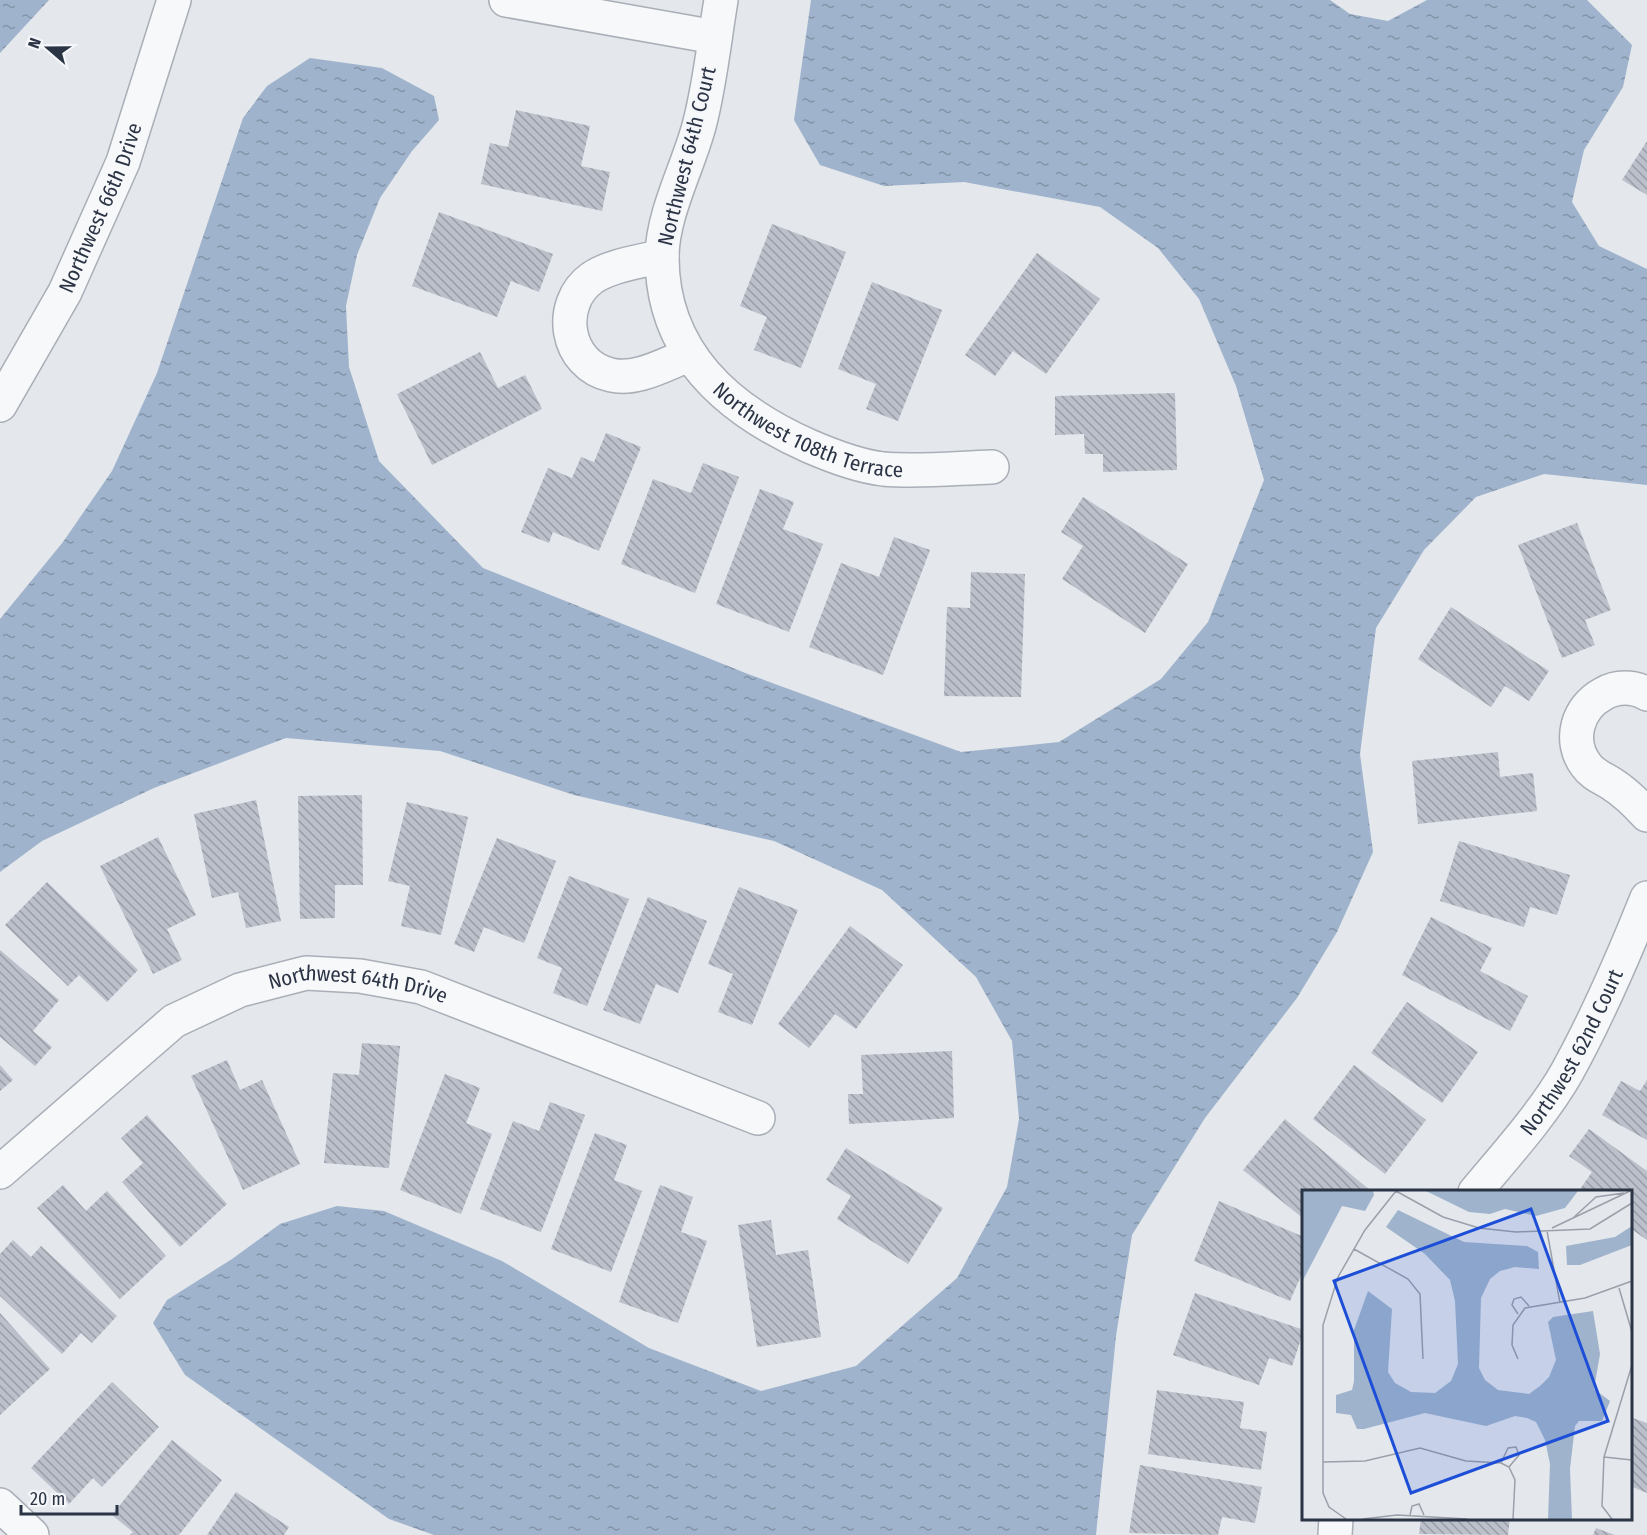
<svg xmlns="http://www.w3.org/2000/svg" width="1647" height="1535" font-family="'Fira Sans Condensed',sans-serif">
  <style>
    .water { fill: url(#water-ripples) }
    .building { fill: url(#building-back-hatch) }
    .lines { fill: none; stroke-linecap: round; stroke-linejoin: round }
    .minor-casing { stroke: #a9aeb7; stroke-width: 36 }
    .minor { stroke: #f7f8fa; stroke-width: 33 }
    .labels { text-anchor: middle; stroke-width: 4.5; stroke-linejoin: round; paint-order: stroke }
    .street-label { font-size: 21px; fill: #2b3445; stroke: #f4f6f9 }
    .inset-road { fill: none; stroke: #9a9fa9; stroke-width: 1.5 }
    .view { fill: #1d4ed8; fill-opacity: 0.15; stroke: #1d4ed8; stroke-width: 3 }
    .inset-edge { fill: none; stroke: #2b3445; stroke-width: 3 }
  </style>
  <defs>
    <pattern id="water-ripples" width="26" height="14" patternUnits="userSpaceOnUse" patternTransform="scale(1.5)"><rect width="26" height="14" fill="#9fb4cc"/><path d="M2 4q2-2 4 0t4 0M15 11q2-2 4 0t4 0" fill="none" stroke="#8293a7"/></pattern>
    <pattern id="building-back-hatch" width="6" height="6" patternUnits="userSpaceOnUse" patternTransform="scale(1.5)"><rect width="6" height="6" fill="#bbc0ca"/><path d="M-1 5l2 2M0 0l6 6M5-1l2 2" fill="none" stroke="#989da6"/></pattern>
  </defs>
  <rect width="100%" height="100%" fill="#e4e7ec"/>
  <!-- water -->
  <path class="water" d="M0,0H49L0,53Z
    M811,0H1330L1350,14L1388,21L1427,0H1587L1632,45L1623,87L1584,150L1572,202L1599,246L1647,269V485L1544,474L1476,497L1424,550L1376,628L1360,754L1373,852L1337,932L1297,998L1205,1118L1132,1235L1116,1336L1096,1535H434L389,1519L185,1375L153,1323L167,1300L232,1259L280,1224L337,1206L384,1211L502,1261L649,1348L761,1391L856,1366L957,1278L1007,1187L1019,1119L1012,1041L976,977L882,890L774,841L574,795L440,751L286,738L154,788L42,841L0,872V619L63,542L112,471L157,373L243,118L267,86L310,58L382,68L434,96L439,120L412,151L380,198L357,255L346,306L349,367L379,461L483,568L748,674L961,752L1059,742L1161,679L1208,622L1264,480L1236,386L1199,299L1158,248L1100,207L964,182L884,186L820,165L794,120Z"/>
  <!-- building -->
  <path class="building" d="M516,110L590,126L581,166L610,172L602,211L481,184L490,143L508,147Z
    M1647,141V195L1622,180Z
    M439,212L553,254L539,292L511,281L497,317L412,286Z
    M772,224L846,252L801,368L754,350L767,317L740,306Z
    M1037,253L1100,299L1046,374L1013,351L995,376L965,355Z
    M872,282L942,310L898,421L866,409L876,384L838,369Z
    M480,352L498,388L525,375L542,409L432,465L397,394Z
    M1175,393L1177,470L1103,472V454H1085L1084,434L1055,435V396Z
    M606,433L641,447L599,551L553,532L549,543L521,532L548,468L572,478L581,457L594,462Z
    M703,463L739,477L695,593L621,564L653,479L691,493Z
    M760,489L794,502L783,529L823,544L789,632L716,604Z
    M1083,497L1188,564L1145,633L1062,579L1083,546L1061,532Z
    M1577,523L1611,610L1585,620L1595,645L1562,658L1518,545Z
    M894,537L930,550L883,675L809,647L841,563L879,577Z
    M971,572L1025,574L1021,697L944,696L947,607L970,608Z
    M1451,607L1549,671L1529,701L1505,686L1491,707L1418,659Z
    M1498,752L1500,777L1533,773L1537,811L1418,824L1412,761Z
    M362,795L363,885H335V918L300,919L298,796Z
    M256,800L281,921L246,928L238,892L212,898L194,814Z
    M407,802L468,817L441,935L401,926L410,886L388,881Z
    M158,837L196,915L167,929L182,960L153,974L100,866Z
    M497,838L556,861L524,943L484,927L474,952L454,944Z
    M1459,841L1570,875L1557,915L1530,907L1524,927L1440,901Z
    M569,876L629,899L587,1006L553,993L562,968L537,958Z
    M47,882L138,970L107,1002L79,975L68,986L5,925Z
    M739,887L798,910L752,1025L718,1012L733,974L708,964Z
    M648,897L707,921L678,993L656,984L640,1024L603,1010Z
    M1431,917L1492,948L1480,971L1528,996L1510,1031L1402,975Z
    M850,926L903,965L856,1029L835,1014L809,1048L778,1024Z
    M0,950L59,1000L33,1031L52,1047L35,1066L0,1037Z
    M1407,1002L1478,1052L1442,1103L1371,1053Z
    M362,1043L400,1046L389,1168L324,1163L333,1073L359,1075Z
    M952,1051L954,1118L849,1124L848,1094H863L861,1055Z
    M227,1060L240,1090L262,1080L300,1164L243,1190L191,1076Z
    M0,1065L13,1080L0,1091Z
    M1354,1065L1426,1120L1385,1174L1313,1119Z
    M445,1074L480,1088L466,1123L492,1134L461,1214L400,1190Z
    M1647,1080V1140L1602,1115L1621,1081L1640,1091Z
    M550,1102L585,1115L541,1232L480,1209L513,1121L539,1131Z
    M147,1115L227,1204L180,1247L122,1182L143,1163L121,1138Z
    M1285,1119L1372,1192H1304V1219L1243,1170Z
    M1589,1129L1647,1171V1240L1630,1228V1192H1578L1592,1172L1569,1156Z
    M595,1133L627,1145L614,1180L642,1191L611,1272L551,1249Z
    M846,1148L943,1208L908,1264L837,1219L851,1196L826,1180Z
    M63,1185L86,1211L107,1191L166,1256L120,1299L37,1208Z
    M660,1185L693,1197L681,1232L707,1241L678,1323L619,1302Z
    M1219,1201L1304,1237V1269L1290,1301L1194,1261Z
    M771,1220L776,1255L808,1250L821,1337L757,1347L738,1225Z
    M13,1240L31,1257L41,1246L117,1316L92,1343L81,1333L62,1354L0,1296V1254Z
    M1195,1293L1304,1330L1292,1366L1269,1358L1259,1385L1173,1355Z
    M0,1313L50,1369L0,1415Z
    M112,1382L159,1427L102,1487L93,1478L69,1504L31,1468Z
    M1157,1390L1244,1402L1240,1428L1267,1432L1261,1470L1148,1454Z
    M1630,1417L1647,1423V1493L1630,1486Z
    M172,1440L222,1480L179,1535H130L133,1532L112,1515Z
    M1140,1465L1262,1487L1255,1523L1222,1517L1218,1535L1129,1533Z
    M236,1492L289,1527L284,1535H207Z
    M1421,1518H1510L1508,1535L1419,1534Z
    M1596,1528L1615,1535H1593Z"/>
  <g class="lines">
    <defs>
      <g id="minor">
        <path d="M506,0L715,37"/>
        <path id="s1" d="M721,0C714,42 710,85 699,126C688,167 662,215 662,257C662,353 728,410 809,446C832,456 858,466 883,469C919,472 957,468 992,467"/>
        <path d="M662,256C640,262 611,265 592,278C556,304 565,365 611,375C637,381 665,364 689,355"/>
        <path id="s2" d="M0,405L65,292L123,162L174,0"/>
        <path d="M1647,694C1634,686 1616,686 1603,694C1577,708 1568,741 1586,765C1593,775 1603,778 1612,784C1626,793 1636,803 1647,815"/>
        <path id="s3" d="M0,1172L174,1021L240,990L306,973L360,976L421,987L758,1118"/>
        <path id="s4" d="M1475,1192C1505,1156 1544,1113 1567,1072C1598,1016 1623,958 1647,898"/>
        <path d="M0,1505L32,1535"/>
        <path d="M1335,1535L1336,1518"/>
      </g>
    </defs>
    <!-- minor casing -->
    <use href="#minor" class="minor-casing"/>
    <!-- minor -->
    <use href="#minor" class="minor"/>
  </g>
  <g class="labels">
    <!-- street labels -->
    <g class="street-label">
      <text transform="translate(687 156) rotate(-76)" y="7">Northwest 64th Court</text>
      <text dy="7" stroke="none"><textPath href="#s2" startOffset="222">Northwest 66th Drive</textPath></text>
      <text dy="7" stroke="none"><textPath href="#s1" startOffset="513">Northwest 108th Terrace</textPath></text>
      <text dy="7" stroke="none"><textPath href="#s3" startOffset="424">Northwest 64th Drive</textPath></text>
      <text dy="7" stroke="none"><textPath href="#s4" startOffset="171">Northwest 62nd Court</textPath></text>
    </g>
  </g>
  <!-- overview -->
  <g transform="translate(1302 1190)">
    <rect width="330" height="330" fill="#e4e7ec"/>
    <path d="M0,1H71L72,5L63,21L40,16L0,92ZM124,1H276L263,18L234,26L203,19L188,24L167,22ZM96,20L162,52L225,56L236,62L237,79L213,77L198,81L188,89L179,108L177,178L183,190L196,200L227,204L238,196L247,187L254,170L246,132L251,127L291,121L298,164L292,199L308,211L300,231H277L273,236L268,279L270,329H246L248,274L243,250L234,232L225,228L213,226L184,236L123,223L62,239H55L49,225L34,223V205L50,200L52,191V140L66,101L90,119L86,182L93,193L109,202L133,203L149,191L156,174L153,111L148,90L123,64L84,37ZM330,36V55L278,75H265L264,56L313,47Z" fill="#9fb4cc"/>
    <path class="inset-road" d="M94,1L141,27L177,38L214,42L288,39L330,13M271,28L294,7L322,3M250,38L328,1M245,41L258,113M52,59L106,89L118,104L121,169M317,98L330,142M216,124L210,115L212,109L219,107L227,116M216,169L210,155L211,135L223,118L283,108L330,91M302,267L330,270M21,272L63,271L118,258L164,271L199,273L207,277L213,290L211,329M199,273L206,258L214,257L217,265L207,277M108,325L110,316L117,314L122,325M44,329L27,317L21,303V135L36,87L63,40L94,1M61,329L95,325L165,329M310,329L300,316L302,267L330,175"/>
    <path class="view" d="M229,19L306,231L109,303L32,91Z"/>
    <rect width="330" height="330" class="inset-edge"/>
  </g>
  <!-- north arrow -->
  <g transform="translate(48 48) rotate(290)" stroke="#f4f6f9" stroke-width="4.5" paint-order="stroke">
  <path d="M0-4.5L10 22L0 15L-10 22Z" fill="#2b3445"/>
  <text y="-9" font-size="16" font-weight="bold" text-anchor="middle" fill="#2b3445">N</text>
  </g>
  <!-- scale -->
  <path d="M21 1505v9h96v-9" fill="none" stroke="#2b3445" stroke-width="3"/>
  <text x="30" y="1505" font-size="18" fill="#2b3445" stroke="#f4f6f9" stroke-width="4.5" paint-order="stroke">20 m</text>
</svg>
